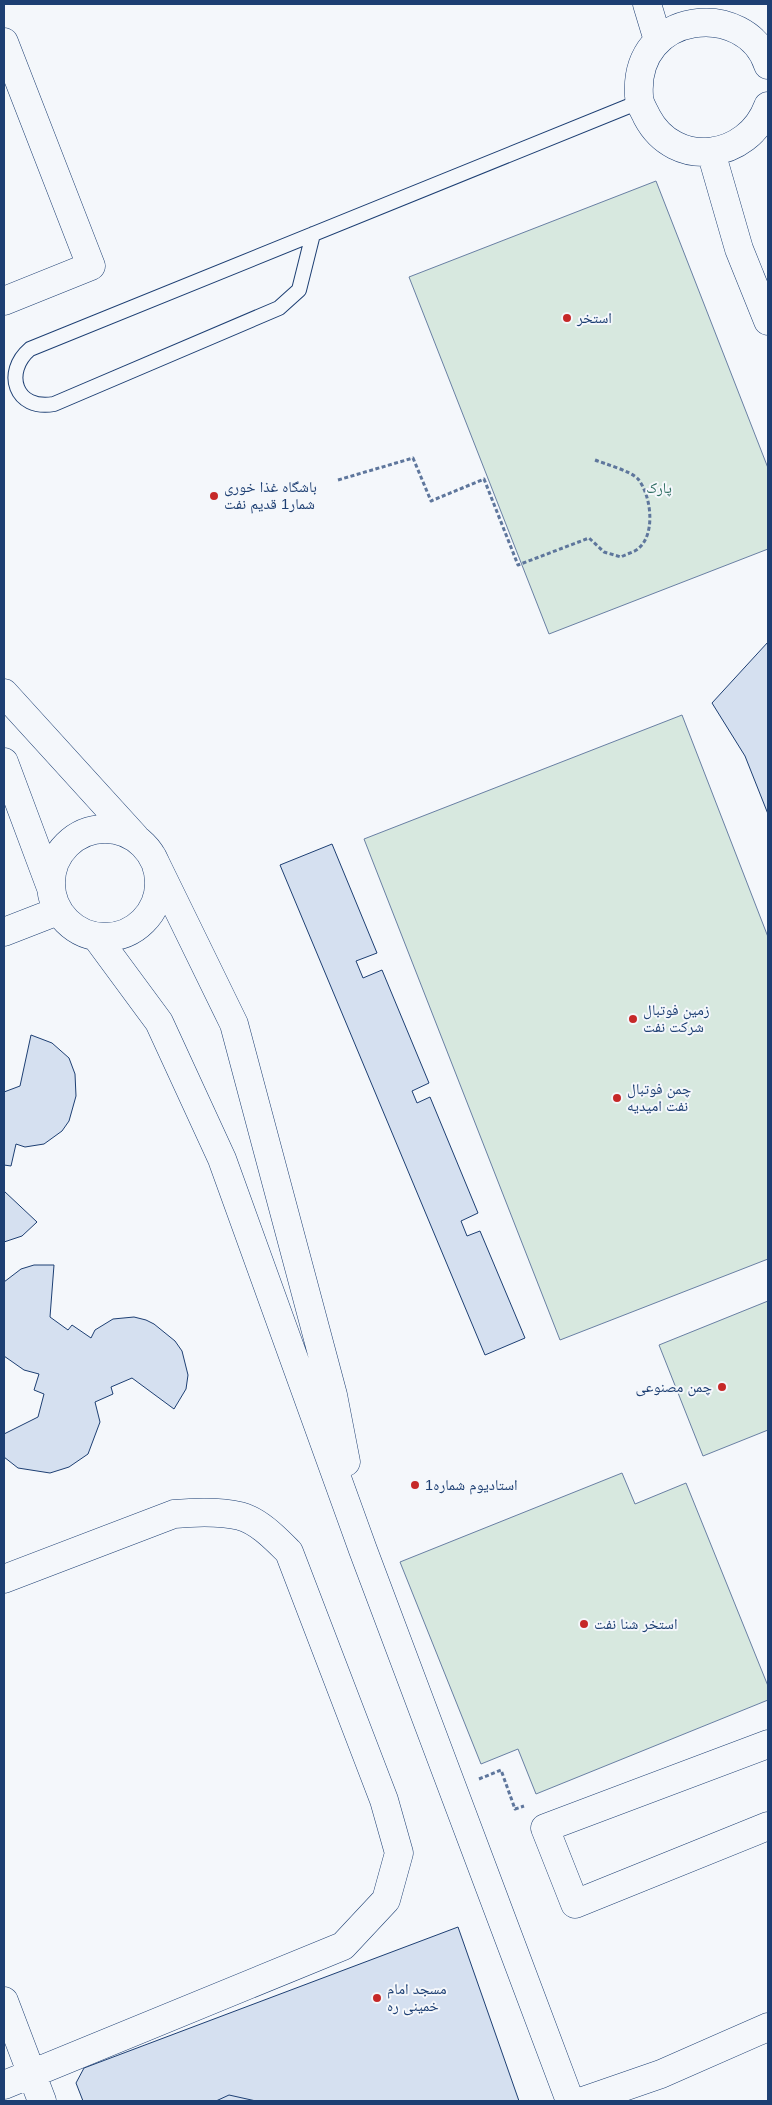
<svg xmlns="http://www.w3.org/2000/svg" width="772" height="2105" font-family="Arial,'Noto Naskh Arabic',sans-serif">
  <style>
    .green { fill: #d7e8df; stroke: #687fa3 }
    .building { fill: #d5e0f0; stroke: #1d3f73 }
    .lines { fill: none; stroke-linecap: round; stroke-linejoin: round }
    .service-casing { stroke: #1d3f73; stroke-width: 16 }
    .minor-casing { stroke: #1d3f73; stroke-width: 29 }
    .tertiary-casing { stroke: #1d3f73; stroke-width: 29 }
    .path { stroke: #5e769c; stroke-width: 3; stroke-dasharray: 4 2.5; stroke-linecap: butt }
    .service { stroke: #f4f7fb; stroke-width: 14 }
    .minor { stroke: #f4f7fb; stroke-width: 28 }
    .tertiary { stroke: #f4f7fb; stroke-width: 28 }
    .poi-dot { fill: #c62828; stroke: #f4f7fb; stroke-width: 2 }
    .labels { text-anchor: middle; stroke-width: 4; stroke-linejoin: round; paint-order: stroke }
    .poi-label { font-size: 15px; fill: #1d3f73; stroke: #f4f7fb; text-anchor: start }
    .park-label { font-size: 15px; fill: #2c6c60; stroke: #f4f7fb }
  </style>
  <rect width="100%" height="100%" fill="#f4f7fb"/>
  <!-- green -->
  <path class="green" d="M656,181L768,468V549L549,634L409,277Z
    M682,715L768,937V1259L560,1340L364,839Z
    M768,1301V1430L703,1456L659,1345Z
    M622,1473L635,1504L686,1483L768,1686V1700L536,1794L518,1749L481,1764L400,1562Z"/>
  <!-- building -->
  <path class="building" d="M768,642V814L745,756L712,703Z
    M332,844L377,953L356,961L363,978L382,970L429,1083L412,1091L417,1103L430,1097L478,1213L461,1221L467,1236L480,1231L525,1338L485,1355L280,865Z
    M31,1035L52,1043L69,1058L75,1074L76,1096L69,1121L62,1131L44,1144L25,1147L16,1144L11,1166L4,1165V1092L20,1086Z
    M4,1191L37,1222L22,1236L4,1242Z
    M34,1265H54L50,1317L68,1330L72,1325L91,1338L95,1330L113,1319L134,1317L146,1320L154,1324L175,1341L182,1351L188,1375L186,1389L174,1409L132,1378L111,1387L113,1394L95,1402L100,1422L88,1454L69,1467L50,1473L18,1468L4,1457V1434L38,1417L44,1394L34,1390L39,1374L24,1370L4,1356V1282L21,1269Z
    M458,1927L519,2101H83L76,2083L84,2068Z
    M229,2095L256,2101H216Z"/>
  <g class="lines">
    <defs>
      <path id="service" d="M313,234L299,290L279,308L54,404C15,411 3,372 30,349L639,102"/>
      <path id="minor" d="M4,42L91,266L4,301
        M4,693L135,837
        M4,762L51,888
        M51 883a54 54 0 1 1 108 0a54 54 0 1 1-108 0Z
        M152,856L234,1024L333,1395L346,1462
        M4,932L58,911
        M97,938L159,1022L222,1159L363,1550L570,2101
        M4,1579L174,1514C195,1512 219,1511 240,1516C259,1521 276,1539 289,1552L384,1800L399,1853L386,1900L343,1946L4,2085
        M768,1744L545,1828L575,1904L768,1826
        M4,2001L42,2101
        M583,2101L661,2074L768,2027"/>
      <path id="tertiary" d="M647,4L657,37
        M768,65C747,0 633,9 639,96C639,104 644,110 647,117C675,170 748,160 768,106
        M711,152L739,249L768,321"/>
    </defs>
    <!-- service casing -->
    <use href="#service" class="service-casing"/>
    <!-- minor casing -->
    <use href="#minor" class="minor-casing"/>
    <!-- tertiary casing -->
    <use href="#tertiary" class="tertiary-casing"/>
    <!-- path -->
    <path class="path" d="M338,480L413,458L431,501L484,479L518,565L589,538L604,552L621,557C626,554 635,552 639,548C656,533 651,495 638,479C631,471 605,464 595,460
      M479,1779L501,1770L515,1809L524,1806"/>
    <!-- service -->
    <use href="#service" class="service"/>
    <!-- minor -->
    <use href="#minor" class="minor"/>
    <!-- tertiary -->
    <use href="#tertiary" class="tertiary"/>
  </g>
  <!-- markers -->
  <g class="poi-dot">
    <circle cx="567" cy="318" r="5"/>
    <circle cx="214" cy="496" r="5"/>
    <circle cx="633" cy="1019" r="5"/>
    <circle cx="617" cy="1098" r="5"/>
    <circle cx="722" cy="1387" r="5"/>
    <circle cx="415" cy="1485" r="5"/>
    <circle cx="584" cy="1624" r="5"/>
    <circle cx="377" cy="1998" r="5"/>
  </g>
  <g class="labels">
    <!-- poi labels -->
    <g class="poi-label">
      <text x="577" y="323">استخر</text>
      <text x="224" y="492">باشگاه غذا خوری<tspan x="224" dy="17">شمار1 قدیم نفت</tspan></text>
      <text x="643" y="1015">زمین فوتبال<tspan x="643" dy="17">شرکت نفت</tspan></text>
      <text x="627" y="1094">چمن فوتبال<tspan x="627" dy="17">نفت امیدیه</tspan></text>
      <text x="712" y="1392" text-anchor="end">چمن مصنوعی</text>
      <text x="425" y="1490">استادیوم شماره1</text>
      <text x="594" y="1629">استخر شنا نفت</text>
      <text x="387" y="1994">مسجد امام<tspan x="387" dy="17">خمینی ره</tspan></text>
    </g>
    <!-- park labels -->
    <g class="park-label">
      <text x="659" y="493">پارک</text>
    </g>
  </g>
  <!-- border -->
  <rect width="772" height="2105" fill="none" stroke="#1d3f73" stroke-width="10"/>
</svg>
